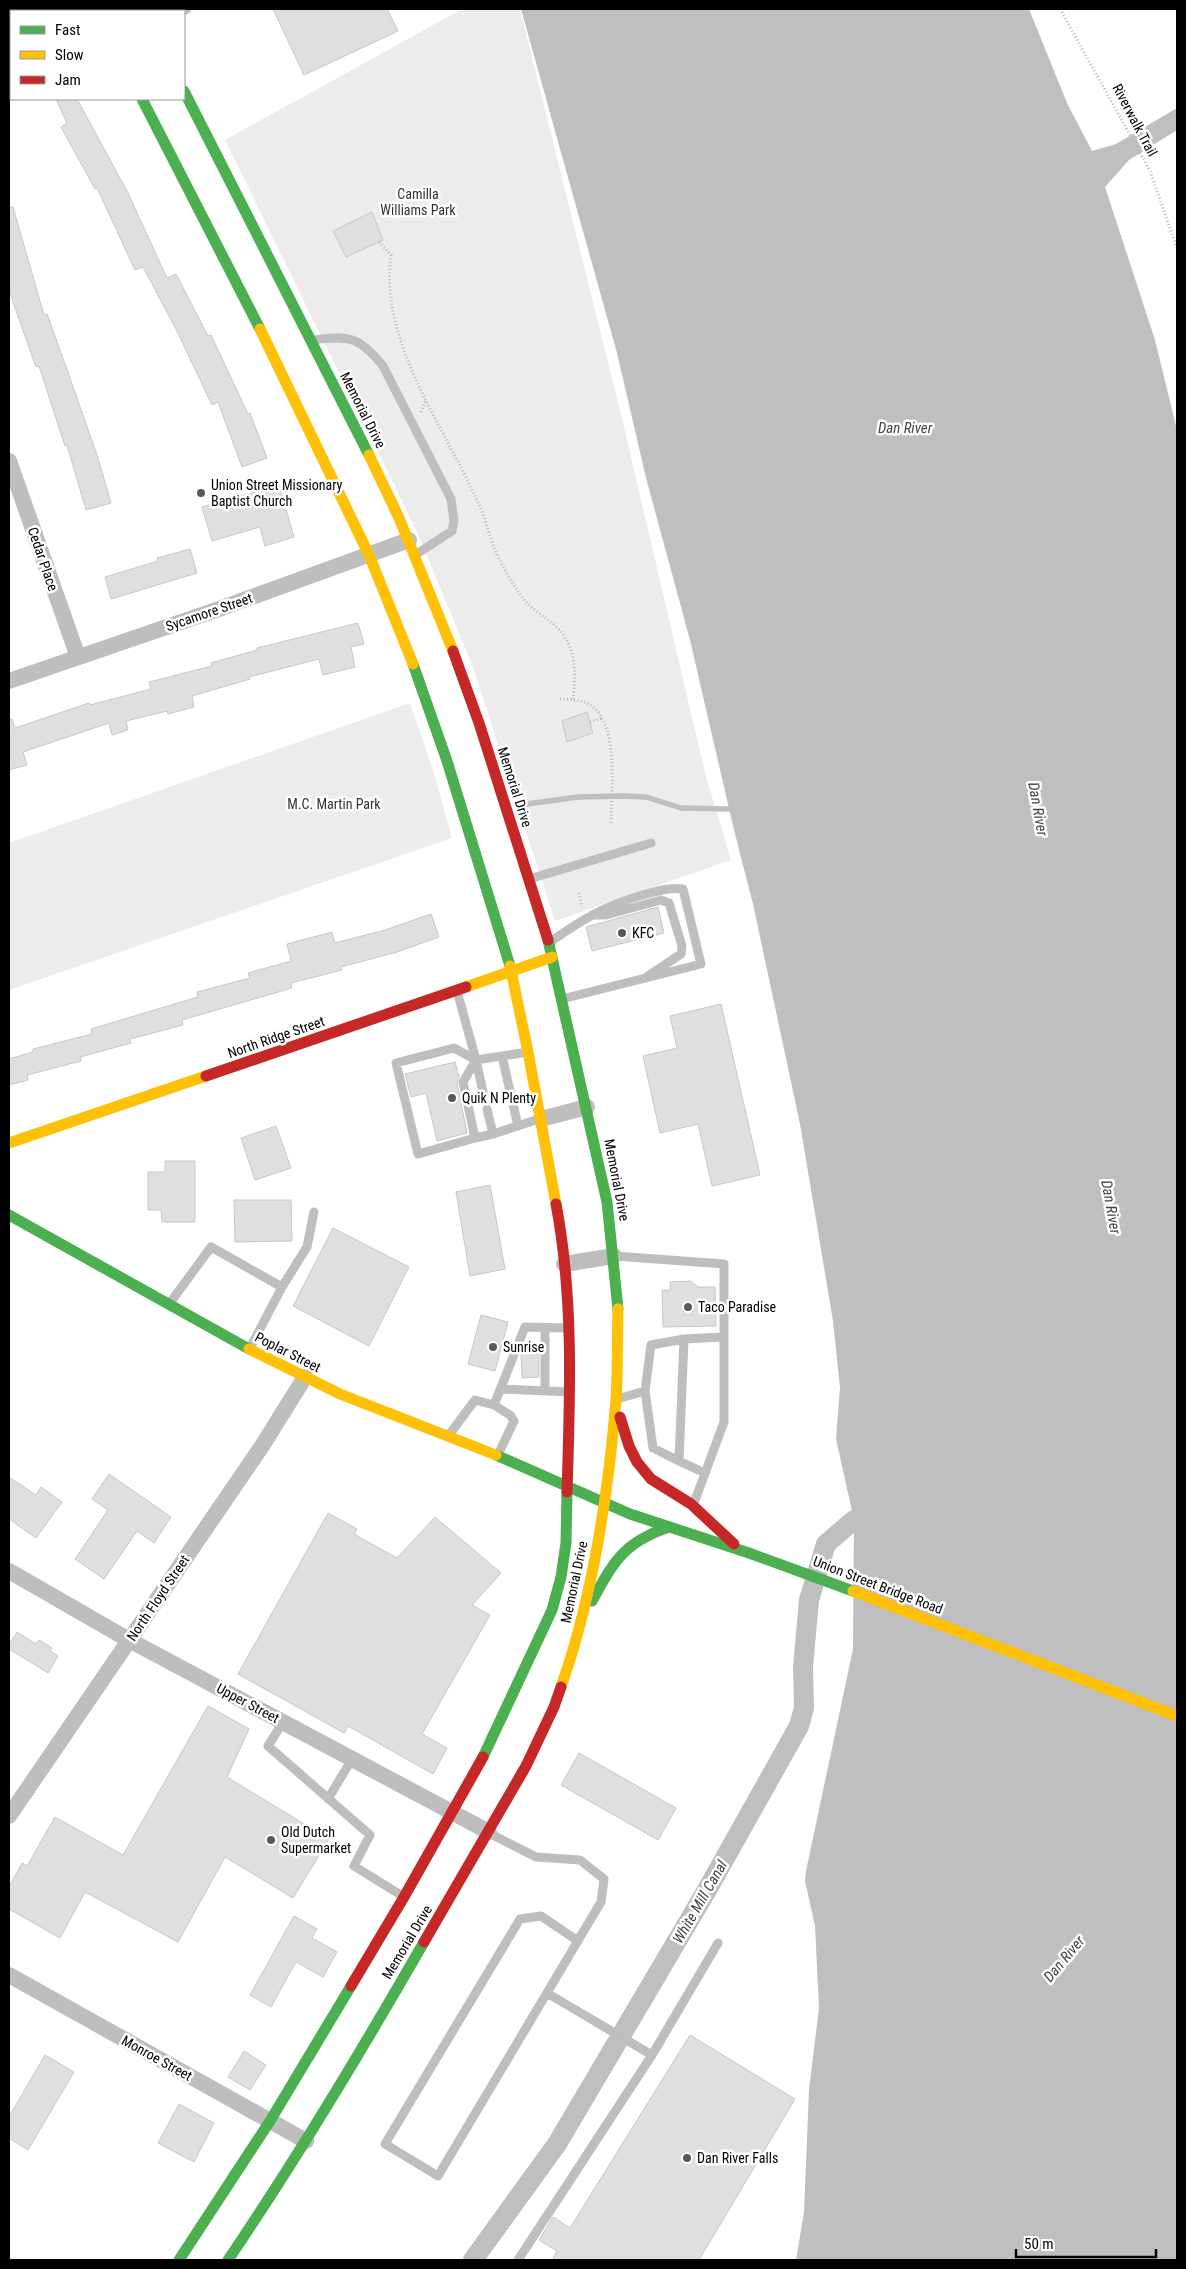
<svg xmlns="http://www.w3.org/2000/svg" width="1186" height="2269" font-family="'Roboto Condensed',sans-serif">
  <style>
    .green { fill: #ececec }
    .water { fill: #bfbfbf }
    .lines { fill: none; stroke-linecap: round; stroke-linejoin: round }
    .stream { stroke: #bfbfbf; stroke-width: 5.5 }
    .canal { stroke: #bfbfbf; stroke-width: 20 }
    .building { fill: #dfdfdf; stroke: #c7c7c7 }
    .path { stroke: #b9b9b9; stroke-width: 3; stroke-dasharray: 1 2.5; stroke-linecap: butt }
    .lane { stroke: #bebebe; stroke-width: 9 }
    .street { stroke: #bebebe; stroke-width: 16 }
    .fast { stroke: #4caf50; stroke-width: 11 }
    .slow { stroke: #ffc107; stroke-width: 11 }
    .jam { stroke: #c62828; stroke-width: 11 }
    .poi-dot { fill: #595959; stroke: #fff; stroke-width: 2 }
    .labels { text-anchor: middle; stroke-width: 5; stroke-linejoin: round; paint-order: stroke }
    .street-label { font-size: 14px; fill: #000; stroke: #fff }
    .park-label { font-size: 14px; fill: #333; stroke: #fff }
    .poi-label { font-size: 14px; fill: #000; stroke: #fff; text-anchor: start }
    .water-label { font-size: 15px; font-style: italic; fill: #444; stroke: #fff }
  </style>
  <rect width="100%" height="100%" fill="#fff"/>
  <!-- green -->
  <path class="green" d="M462,9H520L624,427L705,773L731,860L555,921L473,667L417,532L225,140Z
    M410,703L433,770L452,838L9,990V843Z"/>
  <!-- water -->
  <path class="water" d="M521,9H1029L1067,103L1092,151L1116,144L1177,108V130L1129,160L1105,187L1155,340L1177,430V2260H796L804,2212L809,2090L819,2008L815,1926L805,1881L806,1871L853,1649L854,1520L836,1439L840,1388L833,1321L800,1124L753,904L734,830L690,640L646,478L617,353Z"/>
  <g class="lines">
    <!-- stream -->
    <path class="stream" d="M527,804L578,797L624,796L646,797L681,808L729,809"/>
    <!-- canal -->
    <path class="canal" d="M473,2260L557,2144L707,1890L799,1726L804,1708L803,1667L809,1600L826,1544L854,1520"/>
  </g>
  <!-- building -->
  <path class="building" d="M273,9H387L398,31L304,75Z
    M56,99H77L128,193L167,278L176,274L208,336L211,335L248,414L250,413L267,458L242,467L218,402L212,405L176,329L143,267L135,270L97,188L95,189L61,127L67,123Z
    M9,207H13L44,315L47,314L70,378L98,458L111,503L86,510L67,445L65,446L39,366L36,367L13,302L9,288Z
    M372,212L383,240L346,257L333,231Z
    M279,485L294,537L265,546L260,527L212,541L202,507Z
    M190,549L197,573L111,599L105,577L158,561L157,558Z
    M358,623L364,644L351,647L355,667L323,675L319,659L249,677L250,679L192,696L194,707L168,714L167,711L126,721L128,730L112,735L109,723L23,752L27,765L9,770V719H12L15,728L89,703L90,705L151,689L149,682L212,666L211,663L257,650V648Z
    M587,712L593,733L567,742L562,721Z
    M658,907L664,933L592,951L586,927Z
    M431,914L439,937L397,952L341,967L342,970L291,983L292,988L182,1020L183,1025L130,1039L131,1043L80,1057L81,1061L27,1075L28,1080L9,1085V1059L33,1052V1049L92,1034L91,1029L198,997L197,992L250,978L248,973L291,961L287,944L332,932L335,943L385,930Z
    M721,1004L760,1175L712,1186L698,1124L660,1133L643,1056L677,1048L670,1016Z
    M455,1062L459,1077L457,1083L467,1133L437,1141L426,1093L411,1097L405,1074Z
    M276,1126L291,1168L255,1180L241,1138Z
    M165,1161H195V1222H162L161,1210H148V1172H165Z
    M490,1185L505,1269L470,1276L456,1192Z
    M234,1200H291L292,1241L235,1242Z
    M333,1228L409,1267L369,1346L293,1306Z
    M690,1281L698,1287H715L716,1326L663,1327L662,1290H670V1282Z
    M481,1315L508,1322L495,1371L468,1364Z
    M521,1354H539V1377L522,1378Z
    M109,1474L171,1517L154,1543L137,1531L104,1579L75,1559L108,1510L92,1499Z
    M9,1477L36,1495L41,1487L62,1502L36,1538L9,1519Z
    M328,1513L357,1529L354,1534L397,1558L435,1517L501,1573L472,1605L490,1615L422,1734L447,1748L433,1774L348,1726L344,1733L238,1674Z
    M17,1632L36,1644L39,1640L52,1648L50,1651L58,1656L48,1673L9,1649V1645Z
    M208,1706L249,1729L227,1777L329,1839L293,1898L225,1857L178,1942L85,1892L60,1938L9,1909V1887L22,1863L27,1866L55,1817L123,1855Z
    M579,1753L676,1808L658,1840L561,1785Z
    M294,1916L317,1929L312,1938L337,1952L323,1977L296,1962L271,2007L250,1995Z
    M690,2035L795,2099L699,2260H552L557,2251L539,2240L553,2217L570,2228Z
    M244,2051L266,2065L250,2090L228,2077Z
    M45,2055L74,2072L28,2150L9,2138V2117Z
    M179,2104L214,2123L194,2162L158,2143Z"/>
  <g class="lines">
    <!-- path -->
    <path class="path" d="M1060,9L1150,171L1177,248
      M379,242L391,255C379,340 443,425 477,500C485,517 489,534 495,550C501,565 511,580 519,593C527,606 541,614 553,624C577,644 576,671 573,700
      M421,412L426,399
      M560,699C570,700 581,699 590,705C620,723 611,794 611,825
      M590,722L602,718
      M579,893L582,907"/>
    <!-- lane -->
    <path class="lane" d="M184,11L187,9
      M313,340C349,335 360,337 383,366L451,499L454,521L452,531L415,555
      M529,879L651,843
      M592,915H606L661,900L669,903L682,946L681,954L648,976
      M550,942C583,919 606,905 646,894C658,891 670,887 683,889L701,964L562,999
      M457,991L476,1060L463,1082L475,1138L493,1134
      M502,1056L518,1126
      M483,1092L476,1060L528,1052
      M487,1109L493,1134L539,1119
      M475,1138L418,1154L396,1063L454,1048L476,1060
      M615,1256L724,1264V1422L694,1503
      M282,1287L307,1247L314,1212
      M170,1303L211,1247L282,1287L250,1348
      M545,1329V1390
      M500,1389L570,1392
      M645,1391L653,1448L679,1461
      M617,1399L645,1391L651,1345L684,1339
      M449,1435L475,1400L494,1405
      M498,1455L514,1421L510,1415L494,1405L525,1327L567,1328
      M705,1473L679,1461L684,1339L723,1337
      M283,1722L268,1746L370,1835L354,1866L404,1897
      M328,1799L352,1759
      M489,1833L536,1857L580,1860L604,1879L601,1902L438,2176L385,2144L520,1919L541,1916L578,1941
      M547,1993L652,2055L718,1943
      M518,2260L652,2055"/>
    <!-- street -->
    <path class="street" d="M9,461L78,657
      M9,681L219,609L409,540
      M541,1119L587,1107
      M564,1264L614,1256
      M9,1571L129,1640L489,1832
      M9,1816L262,1446L305,1377
      M9,1975L306,2141"/>
    <!-- fast -->
    <path class="fast" d="M184,91L369,455
      M142,99L260,329
      M413,664L447,761L510,966
      M548,940L607,1202L618,1309
      M9,1215L249,1349
      M496,1455L630,1514L749,1553L853,1591
      M592,1601C614,1561 624,1542 669,1527
      M483,1757L552,1610L561,1577L566,1543L567,1492
      M179,2260L270,2121L351,1986
      M228,2260C298,2157 362,2050 424,1942"/>
    <!-- slow -->
    <path class="slow" d="M260,329L369,555L413,664
      M369,455L399,518L453,651
      M510,966L528,1052L556,1204
      M466,987L552,957
      M9,1143L206,1076
      M249,1349L340,1394L496,1455
      M853,1591L1177,1716
      M561,1687C593,1596 608,1497 616,1400C618,1370 617,1339 618,1309"/>
    <!-- jam -->
    <path class="jam" d="M94,9L95,11
      M140,9L141,11
      M453,651L479,723L548,940
      M206,1076L466,987
      M556,1204C574,1299 570,1396 567,1492
      M620,1417L629,1446L637,1462L651,1479L691,1504L734,1544
      M424,1942L526,1766L554,1707L561,1687
      M351,1986L404,1897L483,1757"/>
  </g>
  <!-- markers -->
  <g class="poi-dot">
    <circle cx="201" cy="493" r="5"/>
    <circle cx="622" cy="933" r="5"/>
    <circle cx="452" cy="1098" r="5"/>
    <circle cx="688" cy="1307" r="5"/>
    <circle cx="493" cy="1347" r="5"/>
    <circle cx="271" cy="1840" r="5"/>
    <circle cx="687" cy="2158" r="5"/>
  </g>
  <g class="labels">
    <!-- street labels -->
    <g class="street-label">
      <text transform="translate(1135 120) rotate(62)" y="5">Riverwalk Trail</text>
      <text transform="translate(363 410) rotate(63)" y="5">Memorial Drive</text>
      <text transform="translate(43 559) rotate(71)" y="5">Cedar Place</text>
      <text transform="translate(209 612) rotate(-19)" y="5">Sycamore Street</text>
      <text transform="translate(515 787) rotate(72)" y="5">Memorial Drive</text>
      <text transform="translate(276 1037) rotate(-19)" y="5">North Ridge Street</text>
      <text transform="translate(617 1180) rotate(79)" y="5">Memorial Drive</text>
      <text transform="translate(288 1352) rotate(27)" y="5">Poplar Street</text>
      <text transform="translate(574 1582) rotate(-78)" y="5">Memorial Drive</text>
      <text transform="translate(878 1585) rotate(21)" y="5">Union Street Bridge Road</text>
      <text transform="translate(158 1598) rotate(-56)" y="5">North Floyd Street</text>
      <text transform="translate(248 1703) rotate(28)" y="5">Upper Street</text>
      <text transform="translate(407 1942) rotate(-59)" y="5">Memorial Drive</text>
      <text transform="translate(157 2058) rotate(29)" y="5">Monroe Street</text>
    </g>
    <!-- park labels -->
    <g class="park-label">
      <text x="418" y="199">Camilla<tspan x="418" dy="16">Williams Park</tspan></text>
      <text x="334" y="809">M.C. Martin Park</text>
    </g>
    <!-- poi labels -->
    <g class="poi-label">
      <text x="211" y="490">Union Street Missionary<tspan x="211" dy="16">Baptist Church</tspan></text>
      <text x="632" y="938">KFC</text>
      <text x="462" y="1103">Quik N Plenty</text>
      <text x="698" y="1312">Taco Paradise</text>
      <text x="503" y="1352">Sunrise</text>
      <text x="281" y="1837">Old Dutch<tspan x="281" dy="16">Supermarket</tspan></text>
      <text x="697" y="2163">Dan River Falls</text>
    </g>
    <!-- water labels -->
    <g class="water-label">
      <text x="905" y="433">Dan River</text>
      <text transform="translate(1038 809) rotate(80)" y="5">Dan River</text>
      <text transform="translate(1111 1207) rotate(80)" y="5">Dan River</text>
      <text transform="translate(700 1902) rotate(-60)" y="5">White Mill Canal</text>
      <text transform="translate(1064 1959) rotate(-50)" y="5">Dan River</text>
    </g>
  </g>
  <!-- border -->
  <rect width="1186" height="2269" fill="none" stroke="#000000" stroke-width="20"/>
  <!-- legend -->
  <rect x="10" y="10" width="175" height="90" fill="#ffffff" stroke="#999999"/>
  <rect x="20" y="26" width="25" height="8" fill="#4caf50" stroke="#999999"/>
  <text x="55" y="35" font-size="15" fill="#000000">Fast</text>
  <rect x="20" y="51" width="25" height="8" fill="#ffc107" stroke="#999999"/>
  <text x="55" y="60" font-size="15" fill="#000000">Slow</text>
  <rect x="20" y="76" width="25" height="8" fill="#c62828" stroke="#999999"/>
  <text x="55" y="85" font-size="15" fill="#000000">Jam</text>
  <!-- scale -->
  <path d="M1016 2249v8h140v-8" fill="none" stroke="#000000" stroke-width="2.5"/>
  <text x="1024" y="2249" font-size="15" fill="#000000" stroke="#ffffff" stroke-width="4" paint-order="stroke">50 m</text>
</svg>
